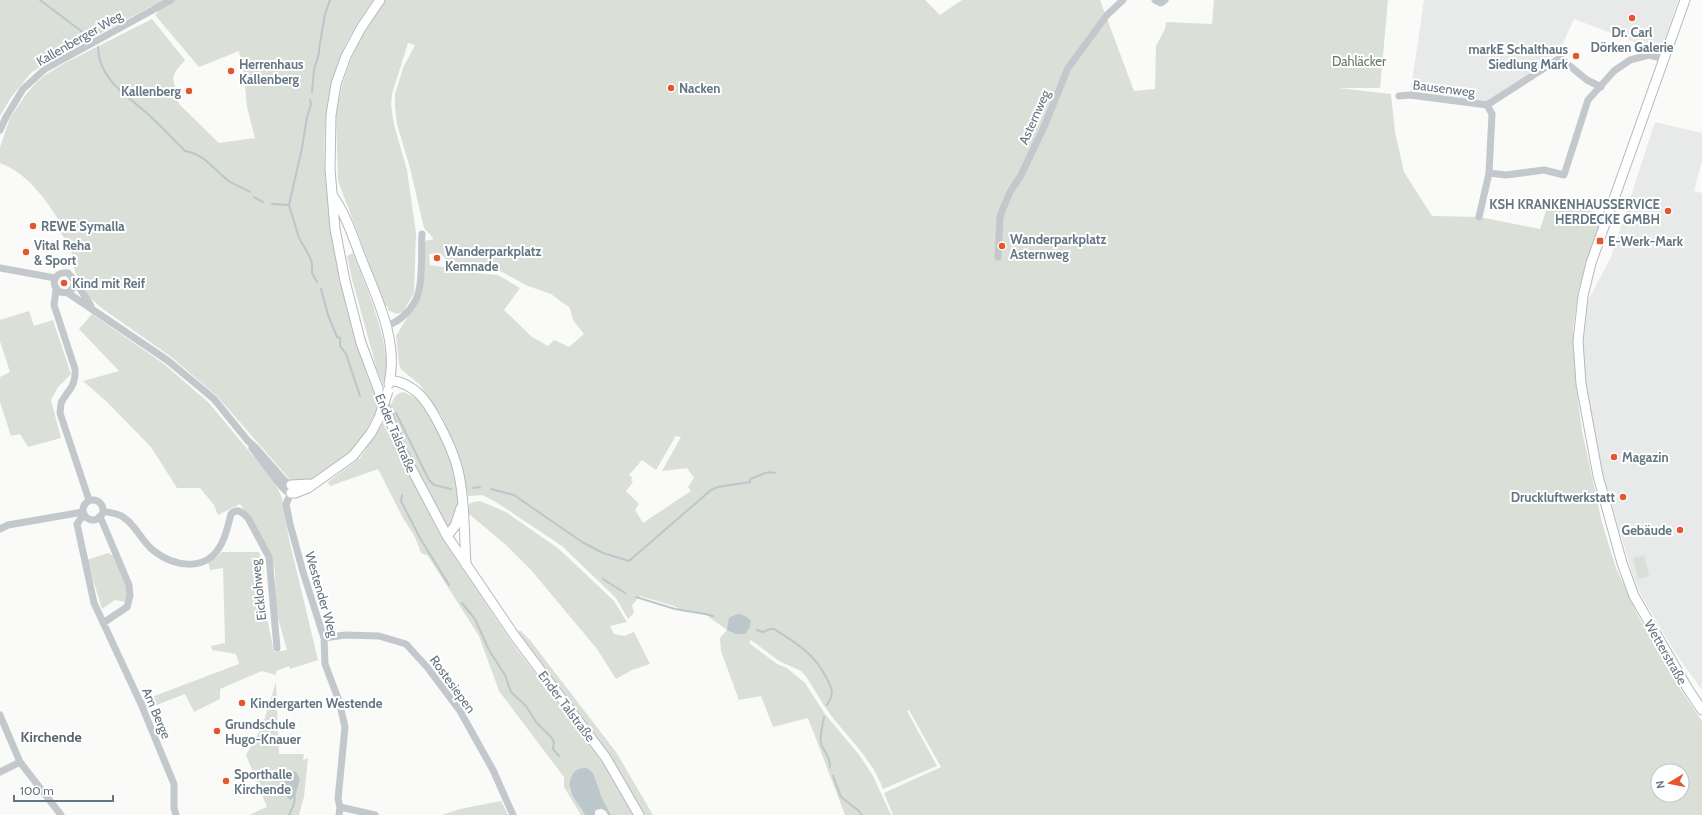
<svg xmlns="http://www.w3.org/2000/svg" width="1702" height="815" font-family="Cabin,sans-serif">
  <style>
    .built { fill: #e8e9e9 }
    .green { fill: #dadfd7; fill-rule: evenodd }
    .water { fill: #bbc7cb }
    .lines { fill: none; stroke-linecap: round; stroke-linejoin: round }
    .stream { stroke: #bbc7cb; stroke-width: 2 }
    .major-casing { stroke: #b5babe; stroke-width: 11 }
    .minor { stroke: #c3c8cc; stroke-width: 7 }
    .major { stroke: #fff; stroke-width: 9 }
    .major-bridge-casing { stroke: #b5babe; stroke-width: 11; stroke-linecap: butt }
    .major-bridge { stroke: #fff; stroke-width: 9 }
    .poi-dot { fill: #e4572e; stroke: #fff; stroke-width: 1.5 }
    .labels { text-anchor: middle; stroke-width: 4; stroke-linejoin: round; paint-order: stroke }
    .poi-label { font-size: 13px; font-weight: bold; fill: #657683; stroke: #fff; text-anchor: start }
    .street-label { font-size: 13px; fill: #657683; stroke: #fff }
    .park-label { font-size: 13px; fill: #687a64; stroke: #fff }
    .neighbourhood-label { font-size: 14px; font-weight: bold; fill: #57646e; stroke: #fff }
  </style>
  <rect width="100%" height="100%" fill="#fafaf8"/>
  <!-- built -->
  <path class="built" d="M1424,0H1678L1661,52L1574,19L1559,52L1487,105L1410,95Z
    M1655,122L1702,133V161L1694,191L1702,193V690L1674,651L1641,595L1633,576L1603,475L1585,384L1582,345L1585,306L1611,257Z"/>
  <!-- green -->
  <path class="green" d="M0,0H373C362,17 349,35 341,55C308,134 331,240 352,320C357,338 361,357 367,375C370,384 376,395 377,404C378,409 374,416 371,421C359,445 338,469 312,479C306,481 298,481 291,481L217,396L170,356L103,309L89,297L75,272L71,250L61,233L65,230C48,203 31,175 0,163V147L10,118L27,93L36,83L45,75L65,63L152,19L185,60L175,72L173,78L179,104L219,143L255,138L247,107L244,75L239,51L199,67L155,15L158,12L152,6L62,54L32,72L12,96L0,116Z
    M385,0H925L940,15L962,0H1100L1134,91L1155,89L1156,46L1165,29L1166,22L1212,24L1214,0H1388L1380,88H1338L1391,94L1395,132L1404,172L1432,216L1479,217L1540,229L1549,202L1604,214L1579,288L1573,329L1576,385L1582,431L1602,523L1616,568L1637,614L1681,690L1702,721V815H893L884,793L941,767L909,710L907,711L937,766L883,789C872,759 849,739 830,714C821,702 814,688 805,675L801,671L779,661L751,640L749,643L777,664L787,668L805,683L825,714L860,756L873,776L891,815H845L808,718L773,727L761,696L739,700L721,651L720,638L727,630L705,614L682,611L674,606L640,596L632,605L634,613L628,619L616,598L562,546L496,502L482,495L468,496L462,464L442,417L420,385L401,369L399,364L396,336L421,295L425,241L434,239L424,228L410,168L397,124L395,106V94L403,68L415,45L408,43L392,94L391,105L394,125L407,170L416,233L414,293L403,312L396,314L388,310V307L385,305L338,181L336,115L342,85L351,59L365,30ZM440,253L449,262L451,268L430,265L429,254ZM474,269L500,271L528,286L551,294L570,308L573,320L584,334L569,347L554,340L548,346L532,337L504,310L520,288L498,275L474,273ZM675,436L681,437L662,471L687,468L694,478L688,487L691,491L643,523L635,510L639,504L626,491L633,482L631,480L633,478L629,475L642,460L656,470L674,439ZM1658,771H1682V795H1658Z
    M353,253C363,279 398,359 383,384L377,370L352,279L347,256Z
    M29,311L34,326L53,320L71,374L58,387L51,400L61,438L28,447L20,434L11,436L0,402V377L10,372L0,341V320Z
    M92,314L164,364L209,403L274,481L282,498L289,539L318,660L290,669L289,666L276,671V675L262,671L220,689V699L194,712L185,694L146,709L141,701L239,664L236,654L212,650L211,646L225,643L223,568L210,570L208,562L218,556L222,552H259L263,565L265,608L274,652L287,650L276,611L275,571L267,547L240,504L218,515L214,505L200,488H177L151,447L106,401L83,381L119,371L79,329Z
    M403,392C411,395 418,399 423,405C439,423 463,483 458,507C456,515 452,523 449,530L404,445L389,410C392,402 394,394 403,392Z
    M383,423L440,535L510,640L601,760L634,815H611L602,798L600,792L569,789L585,815H581L564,787V777L499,691L479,636L428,556L421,553L415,537L403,518L378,469L330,486L328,482L360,458Z
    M480,501L506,512L559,549L614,601L627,622L610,626L614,634L624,636L634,632L650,664L632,670L616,679L597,649L531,570L506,545L468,513L469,504L474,502Z
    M108,553L114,556L128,591L126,602L115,600L102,609L87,560Z
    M1644,555L1649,576L1638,579L1633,558Z
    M520,630L530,640L616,752L653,815H645L609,755L518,633Z
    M276,682L279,754H304L303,760L308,758L304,797L299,815H249L267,807L246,755L262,727Z
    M501,801L508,815H442L460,809Z"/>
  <!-- water -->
  <path class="water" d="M737,614C743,614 747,617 751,621L750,627L745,634H736L727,630L729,618Z
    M587,768L593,773L602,798L611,815H608C606,809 600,807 595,811V815H585C578,801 563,790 573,774C576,769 580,768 587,768Z
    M288,770L296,772L300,779L295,797L290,800L287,797L288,794L284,781L285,772Z"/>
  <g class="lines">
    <!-- stream -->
    <path class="stream" d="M40,0L89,37
      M98,47C98,79 128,96 150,116C162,127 173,139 185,151C205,154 215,171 230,182C237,186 244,188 250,192
      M312,92L314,70L319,53V49L325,14L330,0
      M310,100L311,104L307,117L302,148L289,205L299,238L310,257L312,264V273L317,282
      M254,197L263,202
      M272,204L289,205
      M321,289L328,315L337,337L340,338V346L346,354L360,396
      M396,413L429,480L434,485L451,489
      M473,488L480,487
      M491,489L514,495L582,542L603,553L629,561L711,490L718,487L750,482V479C759,477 765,470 775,473
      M402,495L401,501L420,538L449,585
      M603,579L625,593
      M636,597L675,609L705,614L713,616
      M462,603L475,619L489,650L505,675L511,692L526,706L536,722L551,737L554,742L553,749L559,756
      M757,630L763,632L770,629H774C796,643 814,653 826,677C832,689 835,692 827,705
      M824,717C823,725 818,739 822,746C826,754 830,757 830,767
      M833,776L841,797L859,811L862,815
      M289,815L294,804L295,797"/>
    <defs>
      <path id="major" d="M380,0L361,28L346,56L336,84L331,115L330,169L335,229L345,281L361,343L400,447L447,536L514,635L606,758L639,815
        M1685,0L1591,263L1583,296L1578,341L1581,384L1598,476L1622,563L1634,596L1688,689L1702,710
        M333,196C346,215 353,237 361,258C376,296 399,341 389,384
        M390,380C416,384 427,401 438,422C446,437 454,454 458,470C465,501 464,533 466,565
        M291,485L310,484
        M291,493H295L308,488L353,456L371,433L379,418
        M447,536L455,526L461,508"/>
    </defs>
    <!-- major casing -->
    <use href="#major" class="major-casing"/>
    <!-- minor -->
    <path class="minor" d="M1155,0L1161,3L1165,0
      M1399,96L1410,95L1487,105
      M1487,105L1560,58L1587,80L1601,87
      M0,130L6,117L23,89L45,69L171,0
      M1489,173L1506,175L1544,170L1564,175L1588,100L1614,71L1630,60L1649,55L1665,59
      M1479,217L1489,173L1492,114L1487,105
      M998,257L1000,218L1002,211L1010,192L1020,177L1044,127L1068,68L1107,15L1123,0
      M0,268L55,278
      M75,281L73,288L68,293L60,292C49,284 55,271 68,273C71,275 89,302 91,306
      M56,290L54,305L75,369C76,385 70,388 62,401C60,404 61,409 60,413L89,500
      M68,293L167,360L196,384L214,399L248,441L256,448L285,481L291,485V493L286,504L290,524L303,572L324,638L325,664L339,701L345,727L338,799L340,807L375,815
      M386,326C400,322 414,308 418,294C423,280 421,250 422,234
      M252,448L281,486L286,491L291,493
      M83 510a10 10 0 1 1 20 0a10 10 0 1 1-20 0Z
      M103,511C109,513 118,513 123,517C136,525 142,542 154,551C173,566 204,572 219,548C226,538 228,525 231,514C237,507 243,513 248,518L269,557L277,648
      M84,514L77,524L94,603L141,704L174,784V808L176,815
      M99,517L102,521L129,585L130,596L127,607L103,623
      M0,529L8,525L83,512
      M324,638L345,635L379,636L406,644L427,667L460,711L493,770L513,815
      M0,715L20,762L61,815
      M0,772L20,762
      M339,815L340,807"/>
    <!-- major -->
    <use href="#major" class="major"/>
    <defs>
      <path id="major-bridge" d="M379,418L388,391"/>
    </defs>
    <!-- major-bridge casing -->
    <use href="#major-bridge" class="major-bridge-casing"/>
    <!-- major-bridge -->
    <use href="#major-bridge" class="major-bridge"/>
  </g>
  <!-- markers -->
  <g class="poi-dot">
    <circle cx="1632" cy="18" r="4"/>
    <circle cx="1576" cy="56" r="4"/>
    <circle cx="231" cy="71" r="4"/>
    <circle cx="671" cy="88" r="4"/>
    <circle cx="189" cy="91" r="4"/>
    <circle cx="1668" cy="211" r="4"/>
    <circle cx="33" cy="226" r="4"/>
    <rect x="1596" y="237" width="8" height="8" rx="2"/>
    <circle cx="1002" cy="246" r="4"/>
    <circle cx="26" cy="252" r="4"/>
    <circle cx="437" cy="258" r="4"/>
    <circle cx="64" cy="283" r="4"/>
    <circle cx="1614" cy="457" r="4"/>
    <circle cx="1623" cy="497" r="4"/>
    <circle cx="1680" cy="530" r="4"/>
    <circle cx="242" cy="703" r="4"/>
    <circle cx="217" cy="731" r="4"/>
    <circle cx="226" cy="781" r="4"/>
  </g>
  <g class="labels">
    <!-- poi labels -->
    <g class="poi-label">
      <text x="1632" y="37" text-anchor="middle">Dr. Carl<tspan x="1632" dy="15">Dörken Galerie</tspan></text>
      <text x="1568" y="54" text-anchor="end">markE Schalthaus<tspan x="1568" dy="15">Siedlung Mark</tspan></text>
      <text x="239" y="69">Herrenhaus<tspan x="239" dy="15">Kallenberg</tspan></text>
      <text x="679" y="93">Nacken</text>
      <text x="181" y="96" text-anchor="end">Kallenberg</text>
      <text x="1660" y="209" text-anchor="end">KSH KRANKENHAUSSERVICE<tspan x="1660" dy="15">HERDECKE GMBH</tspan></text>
      <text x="41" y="231">REWE Symalla</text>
      <text x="1010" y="244">Wanderparkplatz<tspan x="1010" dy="15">Asternweg</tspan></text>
      <text x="1608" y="246">E-Werk-Mark</text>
      <text x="34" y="250">Vital Reha<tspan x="34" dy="15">&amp; Sport</tspan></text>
      <text x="445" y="256">Wanderparkplatz<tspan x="445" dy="15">Kemnade</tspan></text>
      <text x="72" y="288">Kind mit Reif</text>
      <text x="1622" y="462">Magazin</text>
      <text x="1615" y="502" text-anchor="end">Druckluftwerkstatt</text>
      <text x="1672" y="535" text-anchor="end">Gebäude</text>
      <text x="250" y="708">Kindergarten Westende</text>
      <text x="225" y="729">Grundschule<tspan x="225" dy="15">Hugo-Knauer</tspan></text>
      <text x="234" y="779">Sporthalle<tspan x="234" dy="15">Kirchende</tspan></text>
    </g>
    <!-- street labels -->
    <g class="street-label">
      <text transform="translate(79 38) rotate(-30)" y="5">Kallenberger Weg</text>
      <text transform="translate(1444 88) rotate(7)" y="5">Bausenweg</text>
      <text transform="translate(1034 117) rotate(-66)" y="5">Asternweg</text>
      <text transform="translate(396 433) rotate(67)" y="5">Ender Talstraße</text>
      <text transform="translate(258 590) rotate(-96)" y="5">Eicklohweg</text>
      <text transform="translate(322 594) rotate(74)" y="5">Westender Weg</text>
      <text transform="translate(1666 652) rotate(60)" y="5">Wetterstraße</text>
      <text transform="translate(453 684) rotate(54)" y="5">Rostesiepen</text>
      <text transform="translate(567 706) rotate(53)" y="5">Ender Talstraße</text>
      <text transform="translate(157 713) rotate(67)" y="5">Am Berge</text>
    </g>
    <!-- park labels -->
    <g class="park-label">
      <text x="1359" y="66">Dahläcker</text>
    </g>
    <!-- neighbourhood labels -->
    <g class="neighbourhood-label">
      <text x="51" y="742">Kirchende</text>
    </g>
  </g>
  <!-- north arrow -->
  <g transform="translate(1670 783) rotate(260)"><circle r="19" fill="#ffffff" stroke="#c1c8cd"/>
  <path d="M0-3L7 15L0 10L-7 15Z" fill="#e4572e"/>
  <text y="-6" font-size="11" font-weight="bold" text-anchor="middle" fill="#657683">N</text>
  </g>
  <!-- scale -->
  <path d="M14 795v6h99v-6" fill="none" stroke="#657683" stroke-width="2"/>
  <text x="20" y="795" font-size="12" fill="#657683" stroke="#ffffff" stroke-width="3" paint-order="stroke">100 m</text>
</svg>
